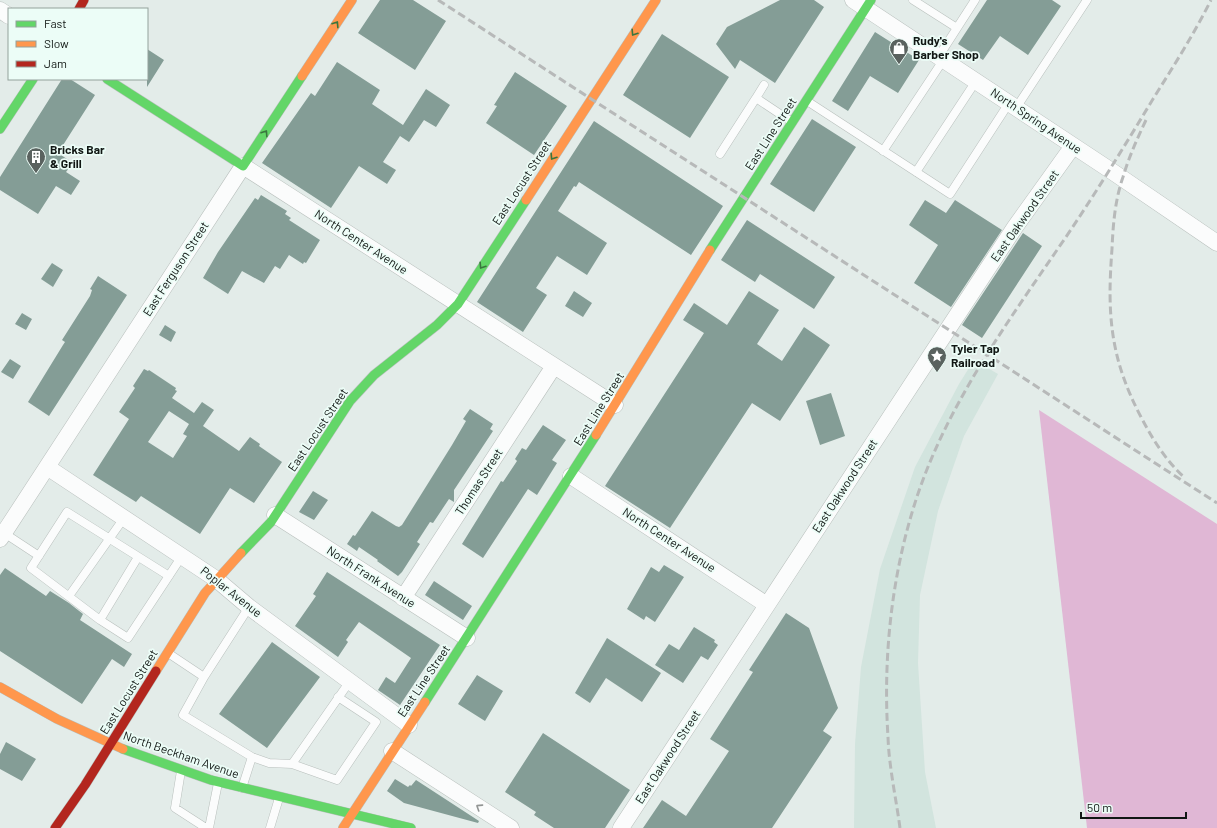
<svg xmlns="http://www.w3.org/2000/svg" width="1217" height="828" font-family="Barlow,sans-serif">
  <style>
    .built { fill: #d2e4de }
    .forest { fill: #e0b7d5 }
    .building { fill: #849d96; fill-rule: evenodd }
    .lines { fill: none; stroke-linecap: round; stroke-linejoin: round }
    .lane-casing { stroke: #b8bfbc; stroke-width: 9 }
    .street-casing { stroke: #b8bfbc; stroke-width: 17 }
    .fast-casing { stroke: #b8bfbc; stroke-width: 10 }
    .slow-casing { stroke: #b8bfbc; stroke-width: 10 }
    .jam-casing { stroke: #b8bfbc; stroke-width: 10 }
    .lane { stroke: #fbfcfc; stroke-width: 8 }
    .street { stroke: #fbfcfc; stroke-width: 16 }
    .fast { stroke: #63d668; stroke-width: 9 }
    .slow { stroke: #ff974d; stroke-width: 9 }
    .jam { stroke: #b3261e; stroke-width: 9 }
    .rail { stroke: #b7b9b9; stroke-width: 3; stroke-dasharray: 8 4; stroke-linecap: butt }
    .oneway { stroke: #3a763e }
    .oneway2 { stroke: #929594 }
    .labels { text-anchor: middle; stroke-width: 3.5; stroke-linejoin: round; paint-order: stroke }
    .poi-label { font-size: 12px; font-weight: bold; fill: #111714; stroke: #ecfdf7; text-anchor: start }
    .street-label { font-size: 12px; fill: #111714; stroke: #ecfdf7 }
  </style>
  <rect width="100%" height="100%" fill="#e3ece9"/>
  <!-- built -->
  <path class="built" d="M974,360L998,374L964,436L938,511L920,595L918,663L925,772L936,828H854L855,744L861,667L880,569L915,467L959,384Z"/>
  <!-- forest -->
  <path class="forest" d="M1039,410L1217,524V828H1087Z"/>
  <!-- building -->
  <path class="building" d="M380,0H413L446,21L415,70L358,33Z
    M780,0H814L824,7L775,83L740,60L735,69L716,44L727,27Z
    M987,0H1052L1061,6L1028,55L1000,36L983,60L958,44Z
    M875,32L919,60L898,93L870,76L848,111L832,101Z
    M662,34L729,77L690,138L623,95Z
    M147,49L164,60L147,87Z
    M337,62L380,90L372,104L403,125L426,89L450,105L436,127L424,120L409,142L400,136L383,162L396,170L387,184L359,166L331,208L262,163L311,93L315,96Z
    M515,72L567,106L534,155L486,123L497,106L494,105Z
    M62,79H70L95,95L58,153L73,163L66,172L80,181L71,195L56,186L38,214L0,190V177Z
    M812,119L856,147L814,212L770,184Z
    M594,121L723,206L691,255L579,182L576,187L574,186L558,211L607,243L587,275L557,256L536,288L547,295L523,332L477,302Z
    M261,195L287,211L285,214L291,218L289,220L320,240L306,263L304,262L303,264L289,255L280,269L275,266L264,283L242,271L228,294L203,278L218,252L255,198L258,200Z
    M925,200L946,213L955,200L1002,230L951,307L914,283L938,245L909,225Z
    M747,220L835,277L814,309L760,274L755,282L721,260Z
    M1023,233L1042,246L982,338L962,325Z
    M52,263L63,270L53,287L41,279Z
    M98,276L127,295L49,416L28,402L63,345L65,342L62,340L90,296L92,290L90,289Z
    M574,291L592,303L583,317L565,306Z
    M749,291L779,310L757,344L782,361L804,327L830,345L780,421L752,403L670,528L605,486L704,333L683,320L694,303L727,325Z
    M22,313L32,319L26,330L15,324Z
    M165,325L176,332L171,342L159,335Z
    M10,359L21,366L13,379L1,372Z
    M144,369L148,371L149,370L176,388L175,390L177,391L172,398L194,413L202,402L214,410L203,426L239,451L250,437L260,444L259,446L282,462L254,503L230,488L200,534L141,496L136,502L93,475L129,419L119,412L135,388L133,386ZM169,411L189,424L183,434L187,436L173,458L148,442Z
    M831,393L845,436L820,445L806,401Z
    M470,409L493,424L490,429L493,431L458,484L454,490V502L449,499L433,523L430,522L417,542L420,544L402,572L398,576L377,561L378,560L359,547L357,551L347,544L353,535L355,536L372,511L396,526L399,527L402,525L452,445L466,421L463,419Z
    M543,425L566,440L552,460L557,463L537,495L528,489L483,558L462,544L501,481L503,482L517,461L515,459L522,448L526,450Z
    M313,491L328,500L314,520L299,512Z
    M664,565L684,577L655,622L646,616L644,620L627,609L651,567L659,572Z
    M5,568L46,596L50,591L69,603L83,614L80,620L132,654L124,667L112,659L82,704L0,651V575Z
    M327,572L440,645L400,705L378,690L386,677L395,683L411,658L359,622L346,640L348,642L338,657L295,626L316,596L313,594Z
    M434,581L472,606L463,620L425,595Z
    M786,613L809,628L838,708L823,731L832,737L772,828H643L662,800L686,816L729,751L710,739L753,672L749,670Z
    M694,627L715,640L714,642L718,645L708,660L701,656L683,683L655,665L669,644L679,650Z
    M607,638L661,673L642,702L606,678L590,703L575,693Z
    M272,642L320,677L267,748L219,714Z
    M477,675L503,691L485,721L458,704Z
    M543,733L630,790L605,828H554L534,815L536,812L505,792Z
    M6,742L36,759L22,781L0,769V754Z
    M395,779L408,787L410,785L411,786L416,780L479,821L478,823L404,803L387,791Z"/>
  <g class="lines">
    <defs>
      <path id="lane" d="M913,0L957,28L975,0
        M939,56L957,28
        M756,98L764,85
        M807,101L950,194L1009,103
        M1016,108L1087,0
        M883,151L944,59
        M720,154L756,98L792,122
        M916,172L976,81
        M4,533L39,556
        M169,576L67,512L31,568L100,620L128,638L182,556
        M69,596L124,518
        M249,607L204,677L183,715L252,757L269,763L292,764
        M100,620L138,557
        M168,653L204,677
        M338,697L376,722L337,780L292,764L350,681
        M181,771L175,808L206,828
        M242,788L252,757
        M209,828L218,783
        M270,828L279,798"/>
      <path id="street" d="M853,0L1110,170L1217,243
        M0,10L9,16
        M47,467L216,579L249,607L409,725
        M571,476L767,605
        M275,515L467,638
        M0,539L243,166L615,405
        M403,598L554,366
        M392,751L511,828
        M621,828L948,329L1015,227L1073,146"/>
      <path id="fast" d="M107,79L243,166L302,76
        M0,129L33,79
        M710,250L871,0
        M241,553L271,522L350,401L374,375L437,325L458,304L526,200
        M425,702L596,435
        M123,749L211,780L411,828"/>
      <path id="slow" d="M302,76L352,0
        M526,200L656,0
        M596,435L710,250
        M156,671L205,593L241,553
        M0,687L57,719L123,749
        M343,828L425,702"/>
      <path id="jam" d="M79,9L84,0
        M55,828L85,785L156,671"/>
    </defs>
    <!-- lane casing -->
    <use href="#lane" class="lane-casing"/>
    <!-- street casing -->
    <use href="#street" class="street-casing"/>
    <!-- fast casing -->
    <use href="#fast" class="fast-casing"/>
    <!-- slow casing -->
    <use href="#slow" class="slow-casing"/>
    <!-- jam casing -->
    <use href="#jam" class="jam-casing"/>
    <!-- lane -->
    <use href="#lane" class="lane"/>
    <!-- street -->
    <use href="#street" class="street"/>
    <!-- fast -->
    <use href="#fast" class="fast"/>
    <!-- slow -->
    <use href="#slow" class="slow"/>
    <!-- jam -->
    <use href="#jam" class="jam"/>
    <!-- rail -->
    <path class="rail" d="M438,0L1217,503
      M1146,120C1137,139 1129,157 1123,177C1115,200 1113,225 1112,249C1107,314 1110,358 1141,417C1153,440 1166,461 1185,478
      M900,828C896,798 889,767 888,737C883,659 891,580 914,506C943,412 1002,330 1057,250C1091,201 1122,150 1153,99C1173,67 1194,34 1211,0"/>
  </g>
  <!-- one-way arrows -->
  <defs><path id="oneway-chevron" d="M-2-3.5L2.5 0L-2 3.5" fill="none" stroke-width="1.6" stroke-linecap="round" stroke-linejoin="round"/></defs>
  <g class="oneway">
    <use href="#oneway-chevron" transform="translate(336 24) rotate(-57)"/>
    <use href="#oneway-chevron" transform="translate(634 33) rotate(123)"/>
    <use href="#oneway-chevron" transform="translate(265 133) rotate(-57)"/>
    <use href="#oneway-chevron" transform="translate(553 157) rotate(123)"/>
    <use href="#oneway-chevron" transform="translate(482 266) rotate(123)"/>
  </g>
  <use class="oneway2" href="#oneway-chevron" transform="translate(479 807) rotate(-147)"/>
  <!-- icons -->
  <defs>
    <symbol id="shop-pin" viewBox="-11 -11 22 30"><path d="M0 17L-7.5 6A9.5 9.5 0 1 1 7.5 6Z" fill="#5a625f" stroke="#ecfdf7"/><path d="M-5-2.5h2.3a2.7 3.5 0 0 1 5.4 0H5L5.5 6h-11ZM-1.5-2.5h3a1.5 2.3 0 0 0-3 0Z" fill="#fff"/></symbol>
    <symbol id="building-pin" viewBox="-11 -11 22 30"><path d="M0 17L-7.5 6A9.5 9.5 0 1 1 7.5 6Z" fill="#5a625f" stroke="#ecfdf7"/><path d="M-4-6H4V6H1V3H-1V6H-4ZM-2.5-4.3h1.7v1.8h-1.7ZM.8-4.3h1.7v1.8H.8ZM-2.5-1h1.7V.8h-1.7ZM.8-1h1.7V.8H.8Z" fill="#fff"/></symbol>
    <symbol id="sight-pin" viewBox="-11 -11 22 30"><path d="M0 17L-7.5 6A9.5 9.5 0 1 1 7.5 6Z" fill="#5a625f" stroke="#ecfdf7"/><path d="M0-6L1.8-2.2L6-1.7L2.9 1.2L3.7 5.4L0 3.3L-3.7 5.4L-2.9 1.2L-6-1.7L-1.8-2.2Z" fill="#fff"/></symbol>
  </defs>
  <g fill-rule="evenodd">
    <use href="#shop-pin" x="888" y="37" width="22" height="30"/>
    <use href="#building-pin" x="25" y="146" width="22" height="30"/>
    <use href="#sight-pin" x="926" y="345" width="22" height="30"/>
  </g>
  <g class="labels">
    <!-- poi labels -->
    <g class="poi-label">
      <text x="913" y="45">Rudy's<tspan x="913" dy="14">Barber Shop</tspan></text>
      <text x="50" y="154">Bricks Bar<tspan x="50" dy="14">&amp; Grill</tspan></text>
      <text x="951" y="353">Tyler Tap<tspan x="951" dy="14">Railroad</tspan></text>
    </g>
    <!-- street labels -->
    <g class="street-label">
      <text transform="translate(1036 121) rotate(34)" y="4">North Spring Avenue</text>
      <text transform="translate(771 134) rotate(-57)" y="4">East Line Street</text>
      <text transform="translate(522 183) rotate(-57)" y="4">East Locust Street</text>
      <text transform="translate(1025 216) rotate(-55)" y="4">East Oakwood Street</text>
      <text transform="translate(361 242) rotate(33)" y="4">North Center Avenue</text>
      <text transform="translate(176 269) rotate(-57)" y="4">East Ferguson Street</text>
      <text transform="translate(599 409) rotate(-58)" y="4">East Line Street</text>
      <text transform="translate(318 430) rotate(-56)" y="4">East Locust Street</text>
      <text transform="translate(479 482) rotate(-57)" y="4">Thomas Street</text>
      <text transform="translate(845 486) rotate(-57)" y="4">East Oakwood Street</text>
      <text transform="translate(669 540) rotate(33)" y="4">North Center Avenue</text>
      <text transform="translate(371 577) rotate(33)" y="4">North Frank Avenue</text>
      <text transform="translate(231 592) rotate(38)" y="4">Poplar Avenue</text>
      <text transform="translate(424 681) rotate(-56)" y="4">East Line Street</text>
      <text transform="translate(129 692) rotate(-58)" y="4">East Locust Street</text>
      <text transform="translate(181 755) rotate(19)" y="4">North Beckham Avenue</text>
      <text transform="translate(668 757) rotate(-57)" y="4">East Oakwood Street</text>
    </g>
  </g>
  <!-- legend -->
  <rect x="8" y="8" width="140" height="72" fill="#ecfdf7" stroke="#94a19c"/>
  <rect x="16" y="21" width="20" height="6" fill="#63d668" stroke="#94a19c"/>
  <text x="44" y="28" font-size="12" fill="#111714">Fast</text>
  <rect x="16" y="41" width="20" height="6" fill="#ff974d" stroke="#94a19c"/>
  <text x="44" y="48" font-size="12" fill="#111714">Slow</text>
  <rect x="16" y="61" width="20" height="6" fill="#b3261e" stroke="#94a19c"/>
  <text x="44" y="68" font-size="12" fill="#111714">Jam</text>
  <!-- scale -->
  <path d="M1081 812v6h105v-6" fill="none" stroke="#111714" stroke-width="2"/>
  <text x="1087" y="812" font-size="12" fill="#111714" stroke="#ecfdf7" stroke-width="3" paint-order="stroke">50 m</text>
</svg>
